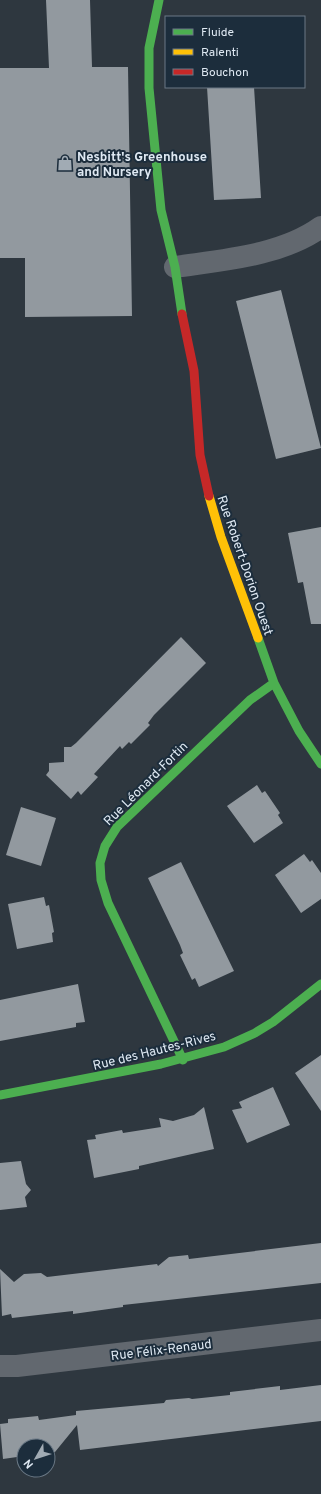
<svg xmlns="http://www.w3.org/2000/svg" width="321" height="1494" font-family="Overpass,sans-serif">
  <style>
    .building { fill: #92999f }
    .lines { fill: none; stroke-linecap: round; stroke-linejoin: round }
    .street { stroke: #62686f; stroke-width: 22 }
    .fast { stroke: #4caf50; stroke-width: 9 }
    .slow { stroke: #ffc107; stroke-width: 9 }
    .jam { stroke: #c62828; stroke-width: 9 }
    .labels { text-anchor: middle; stroke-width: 4; stroke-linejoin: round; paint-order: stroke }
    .poi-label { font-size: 13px; font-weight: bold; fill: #dfe9f3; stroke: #1c2d3c; text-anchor: start }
    .street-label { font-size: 13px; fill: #dfe9f3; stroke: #1c2d3c }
  </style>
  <rect width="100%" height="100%" fill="#2e373f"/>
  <!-- building -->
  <path class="building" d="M46,0H90L92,67H128L132,316L25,317V258H0V68H49Z
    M207,87H254L261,198L214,200Z
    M281,290L321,448L276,459L236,301Z
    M321,527V624H311L303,582L298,583L288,533Z
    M181,637L206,663L154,715L148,723L150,725L131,744L129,742L122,749L120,746L94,774L98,777L81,795L78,791L71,799L46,775L49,771V763L64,762V747H71L76,743Z
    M257,785L262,793L265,791L280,813L278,815L283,823L254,843L227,806Z
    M21,807L56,818L41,866L6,855Z
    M304,854L310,862L312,860L321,873V899L301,913L275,875Z
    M181,862L234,971L199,987L195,978L192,980L180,955L183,953L180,945L148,878Z
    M44,897L46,906L49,905L54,932L52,933L53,942L17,949L8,904Z
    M78,984L85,1022L76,1023V1027L0,1041V1000Z
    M321,1055V1111L295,1073Z
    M273,1087L290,1125L247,1143L232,1110L242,1108L239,1102Z
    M204,1107L214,1149L139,1166V1169L94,1178L87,1140L96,1139L95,1135L122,1130L123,1133L161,1127L159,1118L173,1121L194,1115Z
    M21,1161L26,1184L31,1190L25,1197L27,1207L0,1210V1163Z
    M321,1243V1283L123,1305V1307L73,1314V1311L12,1318L11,1314L2,1316L0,1269L14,1282L24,1274L41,1273L47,1277L157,1264L158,1266L169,1257L188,1255L189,1259Z
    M321,1385V1421L80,1450L77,1425L55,1452L48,1453V1446H24V1456L3,1459L0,1424L8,1423V1419L38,1416L39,1420L76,1415V1411L164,1403L166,1400L189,1398L192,1399L230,1395V1392L280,1386V1390Z"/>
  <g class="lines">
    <!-- street -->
    <path class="street" d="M175,267C222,260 281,256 321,227
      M0,1366H17L321,1330"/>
    <!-- fast -->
    <path class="fast" d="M159,0L149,48V88L161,210L175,267L182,314
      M258,638L274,683L299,731L321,764
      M183,1060L108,903L101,880L100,863L105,846L117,827L250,700L274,683
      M0,1095L161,1064L224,1047L255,1033L273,1022L321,984"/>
    <!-- slow -->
    <path class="slow" d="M209,496L221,537L258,638"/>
    <!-- jam -->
    <path class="jam" d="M182,314L194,371L200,455L209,496"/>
  </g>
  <!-- icons -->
  <defs>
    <symbol id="shop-bare" viewBox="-9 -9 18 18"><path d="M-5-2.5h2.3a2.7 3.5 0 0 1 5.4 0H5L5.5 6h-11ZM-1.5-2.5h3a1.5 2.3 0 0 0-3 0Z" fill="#a1abb4" stroke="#1c2d3c" stroke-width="2.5" paint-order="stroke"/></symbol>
  </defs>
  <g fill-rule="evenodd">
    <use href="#shop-bare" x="54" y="152" width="22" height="22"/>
  </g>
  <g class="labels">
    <!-- poi labels -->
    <g class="poi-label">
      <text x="77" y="161">Nesbitt's Greenhouse<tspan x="77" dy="15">and Nursery</tspan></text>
    </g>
    <!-- street labels -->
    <g class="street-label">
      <text transform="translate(246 565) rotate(71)" y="5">Rue Robert-Dorion Ouest</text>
      <text transform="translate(145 783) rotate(-45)" y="5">Rue Léonard-Fortin</text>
      <text transform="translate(154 1050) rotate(-14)" y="5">Rue des Hautes-Rives</text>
      <text transform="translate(161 1349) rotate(-7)" y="5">Rue Félix-Renaud</text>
    </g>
  </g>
  <!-- legend -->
  <rect x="165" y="16" width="140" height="72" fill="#1c2d3c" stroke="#6a7885"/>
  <rect x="173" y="29" width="20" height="6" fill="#4caf50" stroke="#6a7885"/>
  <text x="201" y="36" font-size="12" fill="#dfe9f3">Fluide</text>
  <rect x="173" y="49" width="20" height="6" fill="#ffc107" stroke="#6a7885"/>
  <text x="201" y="56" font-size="12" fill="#dfe9f3">Ralenti</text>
  <rect x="173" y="69" width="20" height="6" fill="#c62828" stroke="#6a7885"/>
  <text x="201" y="76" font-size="12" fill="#dfe9f3">Bouchon</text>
  <!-- north arrow -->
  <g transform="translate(36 1458) rotate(231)"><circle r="19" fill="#1c2d3c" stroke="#6a7885"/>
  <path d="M0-3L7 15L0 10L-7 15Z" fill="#a1abb4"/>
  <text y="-6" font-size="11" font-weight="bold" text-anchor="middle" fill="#dfe9f3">N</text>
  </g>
</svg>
